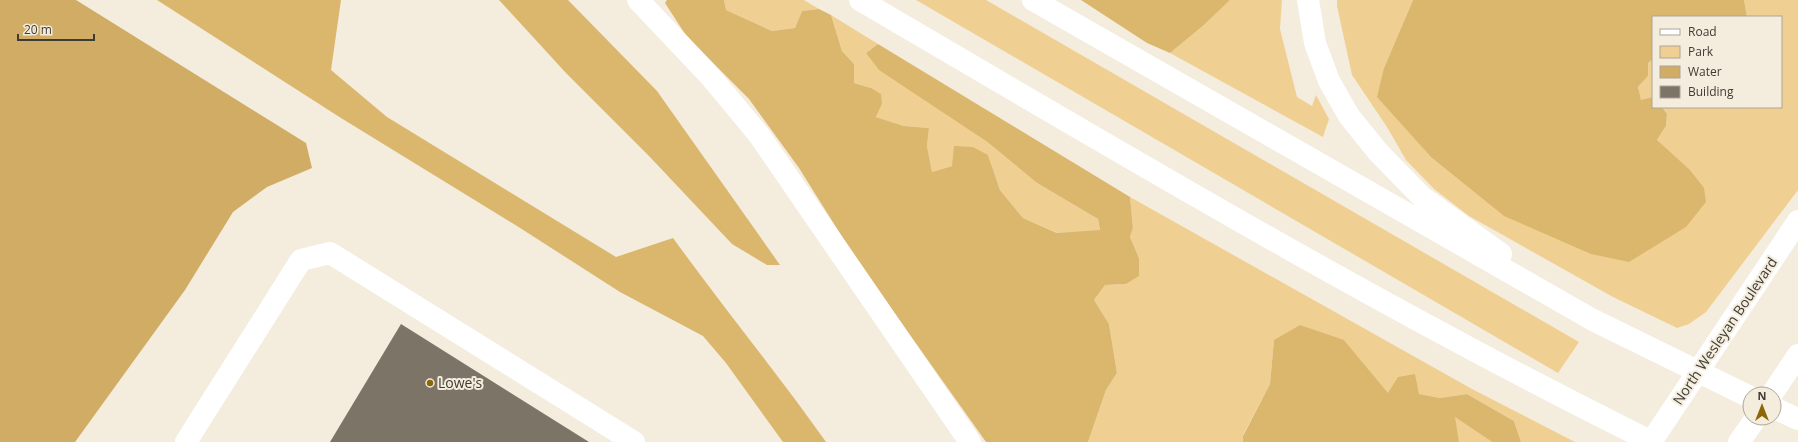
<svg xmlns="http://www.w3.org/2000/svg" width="1798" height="442" font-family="'Open Sans',sans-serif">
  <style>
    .green { fill: #f0d092 }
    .forest { fill: #dbb76e }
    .water { fill: #d1ac64 }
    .building { fill: #7c7567 }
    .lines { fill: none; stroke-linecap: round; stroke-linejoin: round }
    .minor { stroke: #fff; stroke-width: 22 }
    .highway { stroke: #fff; stroke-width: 22 }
    .poi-dot { fill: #8c6708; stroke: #f4ecdd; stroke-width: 1.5 }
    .labels { text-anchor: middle; stroke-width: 4; stroke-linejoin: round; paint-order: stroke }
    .street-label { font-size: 14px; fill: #3e3b35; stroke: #f4ecdd }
    .poi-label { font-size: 14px; fill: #3e3b35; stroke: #f4ecdd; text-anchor: start }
  </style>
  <rect width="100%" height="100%" fill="#f4ecdd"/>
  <!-- green -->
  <path class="green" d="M724,0H804L819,9L802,11L795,28L772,31L726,10Z
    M916,0H986L1579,342L1558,373Z
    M1230,0H1282L1280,29L1297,97L1312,106L1316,95L1329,119L1323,137L1170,53L1204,25Z
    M1337,0H1413L1384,68L1670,153L1657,140L1666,126L1667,114L1662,107H1781V17H1747L1744,0H1798V190L1706,312L1689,324L1677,328L1613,297L1469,216L1434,189L1406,160L1387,127L1352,75L1337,6Z
    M831,15L878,44L866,53L986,141L1037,183L1098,219L1100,231L1058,233L1023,218L1000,190L988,155L932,172L927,146L929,128L904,126L876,117L882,104L871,88L854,83V64L842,51Z
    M1653,59V97L1641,101L1638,87L1648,76V63Z
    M1130,197L1472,389L1575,442H1521L1514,421L1467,394L1440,398L1418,394H1388L1344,340H1274L1270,384L1243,435V442H1088L1106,390L1117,373L1109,324L1094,300L1105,285L1126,284L1139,258L1130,237L1133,228Z
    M1454,416L1492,442H1459Z"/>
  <!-- forest -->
  <path class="forest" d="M157,0H341L331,70L387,117L616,257L673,238C723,307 777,373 826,442H783L726,363L703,336L620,292L517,226L341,118Z
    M499,0H568L657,91L780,265H767L732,244L649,156L566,73Z
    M667,0H724L726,10L772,31L795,28L802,11L819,9L831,15L842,51L854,64V83L871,88L881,94L882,104L876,117L904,126L929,128L927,146L932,172L952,166L954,146L973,147L988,155L1000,190L1023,218L1057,233L1100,230L1098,219L1037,183L986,141L879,70L866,53L878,44L1130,197L1133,228L1130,237L1139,258V276L1126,284L1105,285L1094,300L1109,324L1117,373L1106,390L1088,442H986L856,259L799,168L749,99L687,37L665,3Z
    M1081,0H1230L1204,25L1170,53L1147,43Z
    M1413,0H1744L1747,17H1653V59L1648,63V76L1638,87L1641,100L1653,97V107H1662L1667,114L1666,126L1657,140L1690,170L1704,188L1706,202L1686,227L1629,262L1591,254L1504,216L1431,157L1377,97L1384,68Z
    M1300,325L1344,340L1388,393L1398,377L1415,374L1419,394L1440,398L1467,394L1514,421L1521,442H1492L1455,417L1459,442H1243V436L1270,384L1274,340Z"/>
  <!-- water -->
  <path class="water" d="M0,0H76L306,143L312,168L267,187L233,212L185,290L75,442H0Z"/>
  <!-- building -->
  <path class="building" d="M401,324L589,442H330Z"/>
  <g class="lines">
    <!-- minor -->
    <path class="minor" d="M186,442L301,260L330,253L634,442"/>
    <!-- highway -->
    <path class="highway" d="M638,0L710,76L759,135L970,442
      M860,0C1121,153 1381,308 1652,442
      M1033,0L1593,320L1750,397
      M1308,0L1315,43L1329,81L1349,116L1378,152L1422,197L1501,254
      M1772,394L1798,355
      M1774,408L1798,419
      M1651,442L1798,221
      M1739,442L1756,418"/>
  </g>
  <!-- markers -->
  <circle class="poi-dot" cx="430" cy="383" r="4"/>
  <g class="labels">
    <!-- street labels -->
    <g class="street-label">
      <text transform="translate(1725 331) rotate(-56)" y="5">North Wesleyan Boulevard</text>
    </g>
    <!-- poi labels -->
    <g class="poi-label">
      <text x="438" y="388">Lowe's</text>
    </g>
  </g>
  <!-- legend -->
  <rect x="1652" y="16" width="130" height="92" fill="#f4ecdd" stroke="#aba59a"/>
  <rect x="1660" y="29" width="20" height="6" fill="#ffffff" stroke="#aba59a"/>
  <text x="1688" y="36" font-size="12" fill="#3e3b35">Road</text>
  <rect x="1660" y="46" width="20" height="12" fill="#f0d092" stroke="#aba59a"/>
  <text x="1688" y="56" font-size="12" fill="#3e3b35">Park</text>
  <rect x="1660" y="66" width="20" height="12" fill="#d1ac64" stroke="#aba59a"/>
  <text x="1688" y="76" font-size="12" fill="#3e3b35">Water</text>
  <rect x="1660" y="86" width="20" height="12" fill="#7c7567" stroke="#aba59a"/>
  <text x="1688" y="96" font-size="12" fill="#3e3b35">Building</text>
  <!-- north arrow -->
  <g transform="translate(1762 406)"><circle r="19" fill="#f4ecdd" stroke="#aba59a"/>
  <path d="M0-3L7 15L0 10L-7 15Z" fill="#8c6708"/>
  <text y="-6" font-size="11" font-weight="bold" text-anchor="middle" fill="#3e3b35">N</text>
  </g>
  <!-- scale -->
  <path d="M18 34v6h76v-6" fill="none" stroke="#3e3b35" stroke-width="2"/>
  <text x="24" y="34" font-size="12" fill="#3e3b35" stroke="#f4ecdd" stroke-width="3" paint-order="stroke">20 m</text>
</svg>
